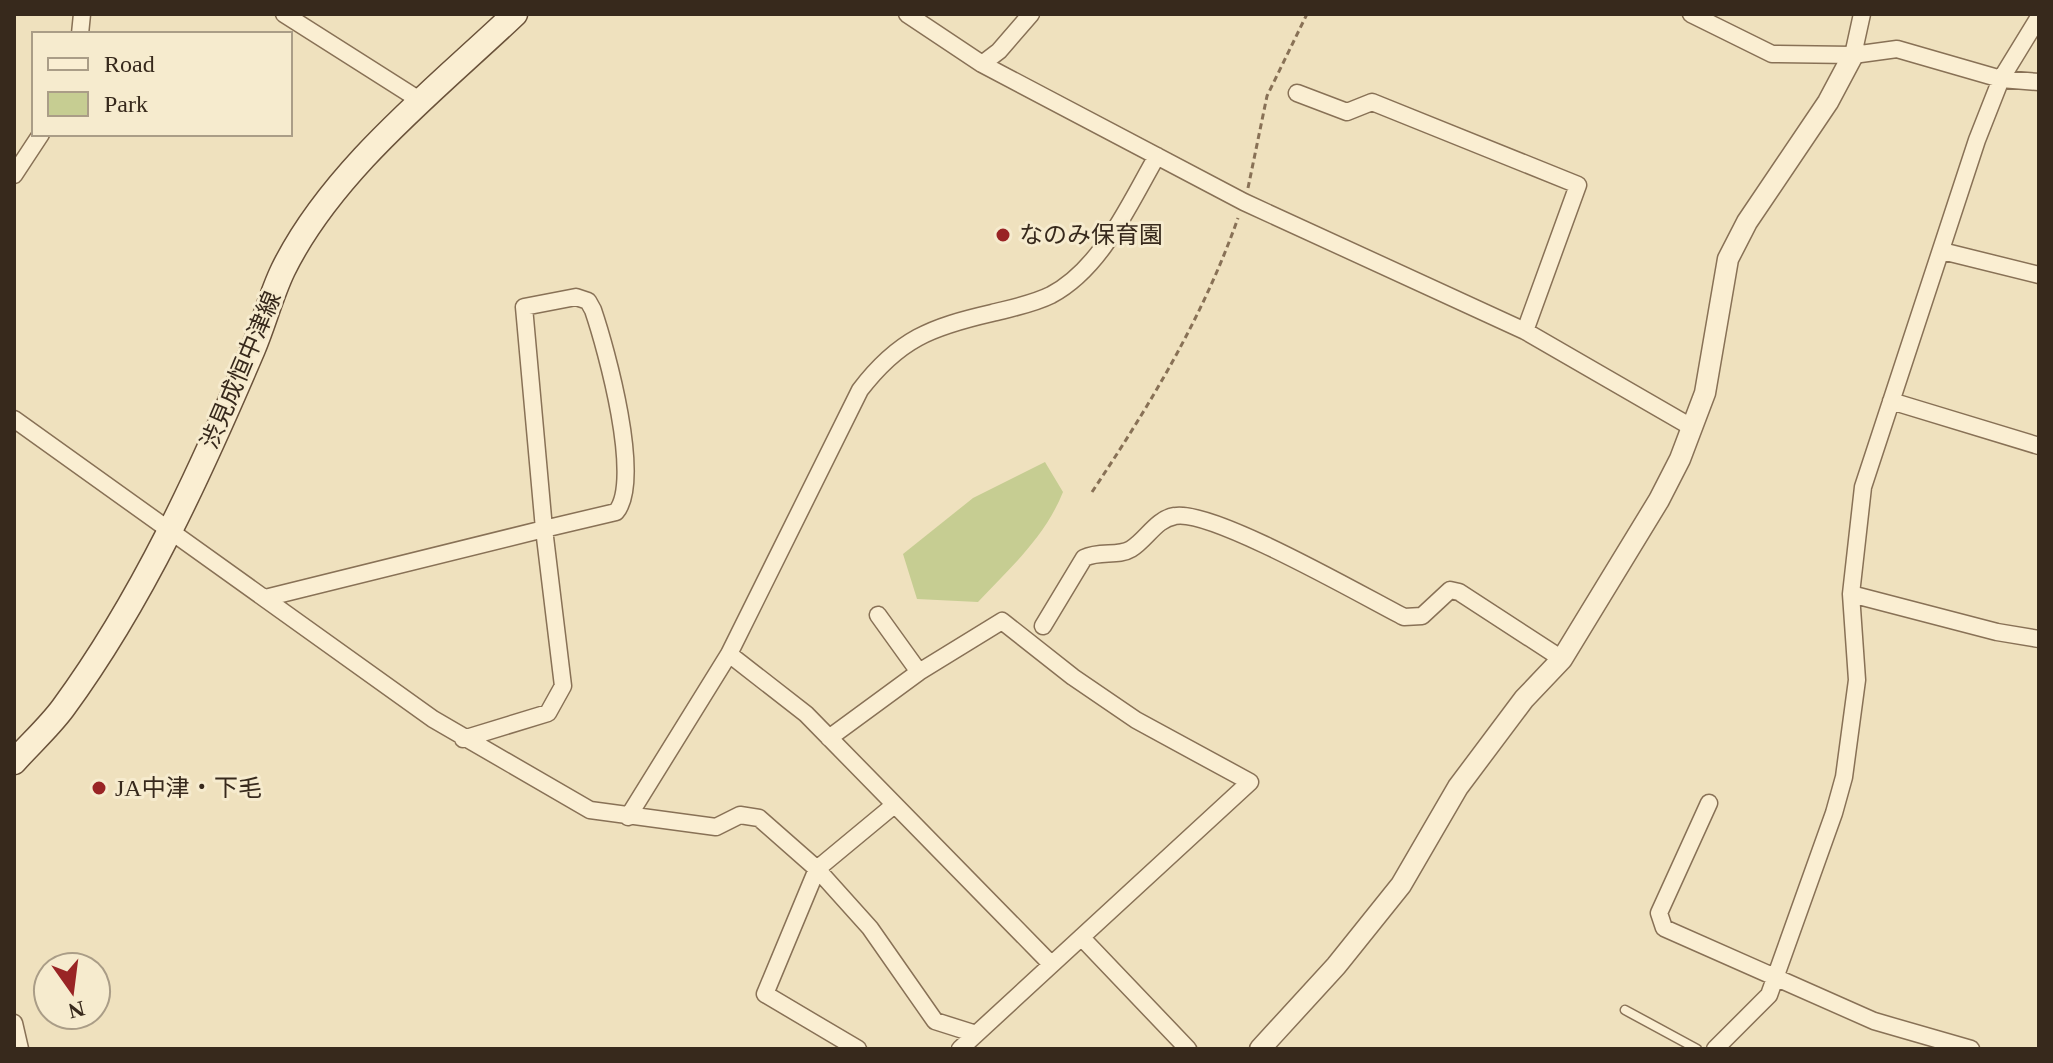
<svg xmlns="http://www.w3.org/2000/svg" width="2053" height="1063" font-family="'Times New Roman','Noto Sans JP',serif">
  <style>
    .green { fill: #c6cd92 }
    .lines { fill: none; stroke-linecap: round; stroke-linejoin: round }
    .service-casing { stroke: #887156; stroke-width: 11 }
    .minor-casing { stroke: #887156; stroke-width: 19 }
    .tertiary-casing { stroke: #887156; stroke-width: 23 }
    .secondary-casing { stroke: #6a523a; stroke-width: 27 }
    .path { stroke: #887156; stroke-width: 3; stroke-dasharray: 6 4; stroke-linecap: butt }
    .service { stroke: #faeed2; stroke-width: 8 }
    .minor { stroke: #faeed2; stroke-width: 16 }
    .tertiary { stroke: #faeed2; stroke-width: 20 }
    .secondary { stroke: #faeed2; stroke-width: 24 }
    .poi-dot { fill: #992425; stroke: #f6ebce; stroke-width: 3 }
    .labels { text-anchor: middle; stroke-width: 6; stroke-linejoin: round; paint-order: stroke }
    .poi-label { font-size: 24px; fill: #37291c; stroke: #f6ebce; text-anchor: start }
    .street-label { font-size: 24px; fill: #37291c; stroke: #f6ebce }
  </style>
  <rect width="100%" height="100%" fill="#efe1be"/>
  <!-- green -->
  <path class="green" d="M1045,462L1063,492C1045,537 1010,568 978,602L917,599L903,554L973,498Z"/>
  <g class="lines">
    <defs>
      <path id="service" d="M1625,1010L1697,1049"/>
      <path id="minor" d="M284,14L421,101
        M907,14L982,64L1244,202L1525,331L1693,428
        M1691,14L1772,54L1853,55L1897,49L2001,79L2039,82
        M80,34L82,14
        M1853,55L1862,14
        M982,64L999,51L1031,14
        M1297,93L1347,112L1372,102L1578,185L1525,331
        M14,175L41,134
        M1942,251L2039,275
        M576,297L588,301L593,310C606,348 643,481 616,512L544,529L524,307Z
        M1891,401L2039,446
        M14,419L433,719L590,810L716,827L740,815L759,818L817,869L870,928L935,1021L976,1034
        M1851,594L1997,632L2039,639
        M265,598L544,529L563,686L548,713L463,739
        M878,615L919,672
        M1043,626L1084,558C1100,550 1118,557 1131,549C1147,539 1156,519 1175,516C1212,509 1363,596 1404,617L1422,616L1450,590L1459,592L1562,659
        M729,654L806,714L1051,964
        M829,738L919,672L1002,621L1073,677L1136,720L1250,782L960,1049
        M1709,803L1659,913L1664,928L1874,1021L1971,1049
        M628,817L729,654L860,390C899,339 931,327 992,313C1012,308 1033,304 1051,295C1102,268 1129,204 1157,156
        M1083,939L1188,1049
        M14,1023L20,1049
        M858,1049L765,994L817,869L893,806
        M1715,1049L1769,995L1834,813L1844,777L1857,680L1851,594L1863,487L1977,140L2001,79L2039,17"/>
      <path id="tertiary" d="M1260,1049L1336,966L1401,885L1458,787L1524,699L1562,659L1659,500L1680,459L1705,393L1728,259L1747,222L1828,102L1853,55"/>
      <path id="secondary" d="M14,762C30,744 49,727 63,708C143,599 200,473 253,349C264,323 271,295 283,270C332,170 436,89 515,14"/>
    </defs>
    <!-- service casing -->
    <use href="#service" class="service-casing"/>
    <!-- minor casing -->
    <use href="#minor" class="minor-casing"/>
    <!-- tertiary casing -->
    <use href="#tertiary" class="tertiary-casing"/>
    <!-- secondary casing -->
    <use href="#secondary" class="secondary-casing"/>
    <!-- path -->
    <path class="path" d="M1248,188L1267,96L1307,14
      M1092,492C1150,405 1203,317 1238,218"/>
    <!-- service -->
    <use href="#service" class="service"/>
    <!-- minor -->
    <use href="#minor" class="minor"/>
    <!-- tertiary -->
    <use href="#tertiary" class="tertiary"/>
    <!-- secondary -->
    <use href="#secondary" class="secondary"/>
  </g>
  <!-- markers -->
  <g class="poi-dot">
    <circle cx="1003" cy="235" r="8"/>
    <circle cx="99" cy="788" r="8"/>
  </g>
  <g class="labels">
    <!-- poi labels -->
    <g class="poi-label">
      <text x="1019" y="243">なのみ保育園</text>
      <text x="115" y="796">JA中津・下毛</text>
    </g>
    <!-- street labels -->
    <g class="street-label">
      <text transform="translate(241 370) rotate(-67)" y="8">渋見成恒中津線</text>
    </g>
  </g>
  <!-- border -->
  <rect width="2053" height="1063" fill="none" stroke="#37291c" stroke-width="32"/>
  <!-- legend -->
  <rect x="32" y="32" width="260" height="104" fill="#f6ebce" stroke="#aa9d87" stroke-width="2"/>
  <rect x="48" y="58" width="40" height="12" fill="#faeed2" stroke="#aa9d87" stroke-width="2"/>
  <text x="104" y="72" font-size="24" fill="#37291c">Road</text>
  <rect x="48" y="92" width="40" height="24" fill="#c6cd92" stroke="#aa9d87" stroke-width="2"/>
  <text x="104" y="112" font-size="24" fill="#37291c">Park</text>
  <!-- north arrow -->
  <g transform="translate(72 991) rotate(166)"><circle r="38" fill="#f6ebce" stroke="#aa9d87" stroke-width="2"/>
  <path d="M0-6L14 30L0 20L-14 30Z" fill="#992425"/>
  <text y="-12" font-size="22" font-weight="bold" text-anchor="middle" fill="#37291c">N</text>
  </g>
</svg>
